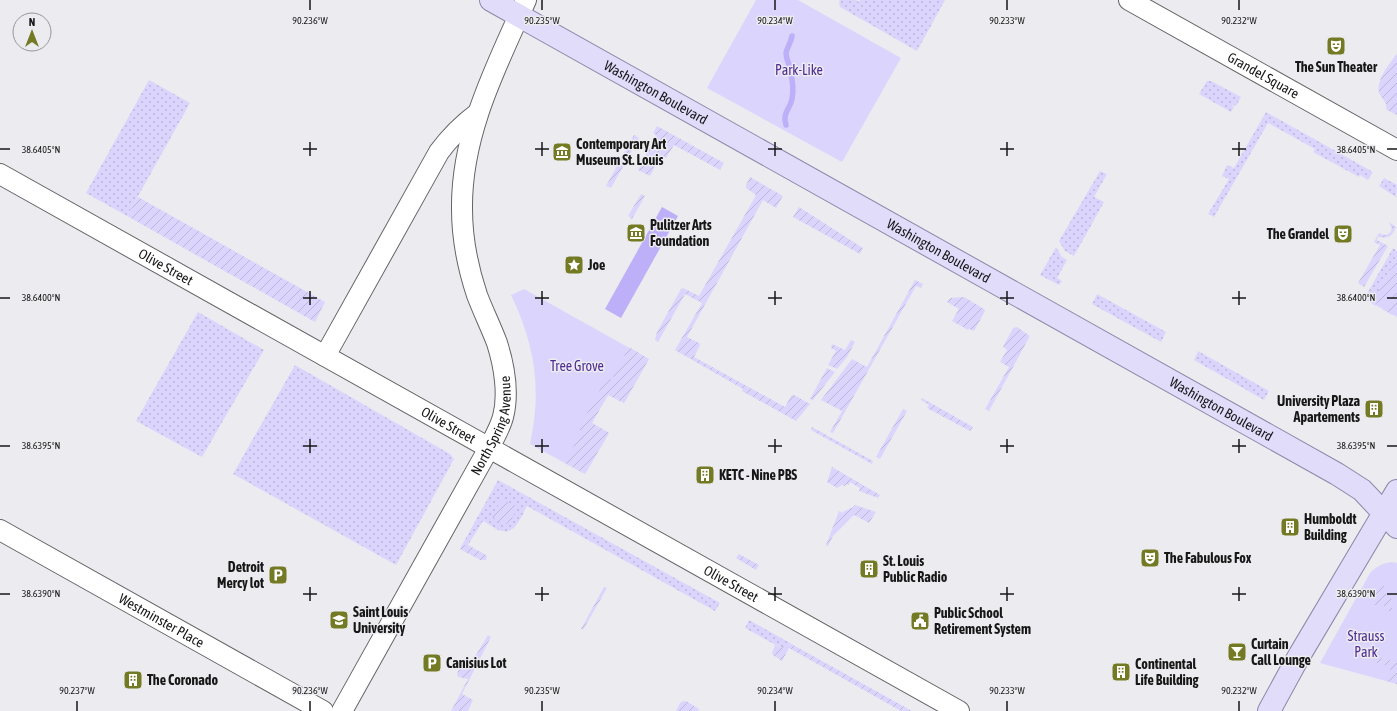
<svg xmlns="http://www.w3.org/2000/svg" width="1397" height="711" font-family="'Asap Condensed',sans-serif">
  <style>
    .grass { fill: url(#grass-dots) }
    .park { fill: #dbd5fd }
    .garden { fill: url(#garden-furrows) }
    .water { fill: #bdaff8 }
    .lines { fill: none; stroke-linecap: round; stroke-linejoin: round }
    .stream { stroke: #bdaff8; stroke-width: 5.5 }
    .minor-casing { stroke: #646467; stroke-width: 22 }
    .major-casing { stroke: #8d87a8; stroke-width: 24 }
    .minor { stroke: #fff; stroke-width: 20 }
    .major { stroke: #e1dcfa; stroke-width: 22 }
    .ticks { fill: none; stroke: #171718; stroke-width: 1.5 }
    .labels { text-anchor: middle; stroke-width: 3; stroke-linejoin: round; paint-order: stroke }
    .poi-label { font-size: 14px; font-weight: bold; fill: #171718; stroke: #ecebef; text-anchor: start }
    .park-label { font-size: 14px; fill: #4e2d92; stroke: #ecebef }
    .street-label { font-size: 14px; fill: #171718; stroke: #ecebef }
    .ticks-label { font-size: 10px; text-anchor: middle; fill: #171718; stroke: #ecebef; stroke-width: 3; stroke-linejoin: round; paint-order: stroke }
  </style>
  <defs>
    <pattern id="grass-dots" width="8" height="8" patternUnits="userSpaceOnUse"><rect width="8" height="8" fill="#dbd5fd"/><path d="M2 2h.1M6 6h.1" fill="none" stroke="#bbb6d8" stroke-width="1.8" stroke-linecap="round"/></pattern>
    <pattern id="garden-furrows" width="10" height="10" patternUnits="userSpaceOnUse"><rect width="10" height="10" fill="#dbd5fd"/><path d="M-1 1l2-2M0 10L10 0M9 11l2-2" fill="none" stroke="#bbb6d8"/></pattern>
  </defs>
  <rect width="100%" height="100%" fill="#ecebef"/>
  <!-- grass -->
  <path class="grass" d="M840,0H856L859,2L860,0H945L917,51L840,7L839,2Z
    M149,80L190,103L127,216L86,193Z
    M1207,81H1211L1241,97L1236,106L1232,105V106L1234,107L1231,112L1199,94Z
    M1266,112L1373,172L1368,180L1360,175L1359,177L1313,152L1315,149L1268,123L1214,217L1208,214L1229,179L1222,176L1227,165L1234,168Z
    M1100,171L1107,174L1094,197L1104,202L1074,256L1065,251L1059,241Z
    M1384,178L1397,185L1396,197L1379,186Z
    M1056,247L1062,257L1067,260L1057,278L1062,281L1059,285L1040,275Z
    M1393,248L1397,251V259L1380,288L1376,306L1364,299Z
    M1097,294L1166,332L1161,342L1092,304Z
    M198,312L264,350L202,457L136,421Z
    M1198,351L1269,391L1264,400L1194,360Z
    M295,365L450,454L454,459L396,565L233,474Z
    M498,480L720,603L715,611L527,506C522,514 516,535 502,531C496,530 489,524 483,521L468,545H462Z
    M749,620L792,644L786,645L781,648L745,628Z"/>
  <!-- park -->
  <path class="park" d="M756,0H798L901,58L842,162L707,88Z
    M1397,259V317L1372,303Z
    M524,289L649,359L624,403L608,395L592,423L609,433L585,474L530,444C542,389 535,345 511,295Z
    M1392,562L1397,563V684L1320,663L1370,573C1377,566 1383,563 1392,562Z"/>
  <!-- garden -->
  <path class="garden" d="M1397,54V115L1387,110C1386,108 1386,106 1386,104C1384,100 1381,97 1379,93C1376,80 1388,66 1395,56Z
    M657,126L724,163L720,170L674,145L666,158L661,156L650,176L638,170L656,135L653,133Z
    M634,135L639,138L611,188L606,186Z
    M750,177L783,196L776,208L763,200L687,337L699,343L700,345L694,357L785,407L791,396L794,395L810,404L796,421L742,391L743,389L675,350L702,303L685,294L658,342L655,340L657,332L681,289L683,288L699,296L756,195L746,188V185Z
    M641,194L645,196L632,219L628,216Z
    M138,197L325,302L315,322L127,216Z
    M799,207L863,248L860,254L793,217Z
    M1389,222L1396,227C1391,238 1389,238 1378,237L1377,240L1388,246L1364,287L1358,283L1380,245L1374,242L1379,233C1385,236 1389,236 1392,229Z
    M1397,259V296L1376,306L1380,288Z
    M915,280L923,284L921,288L916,286L833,433L830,432L842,411L821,400L852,359L867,367Z
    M964,297L984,309L985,311L974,331L969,329L968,330L952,321L959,309L947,302L950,298Z
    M1397,302V313L1392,315L1382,309Z
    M1017,327L1030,336L989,411L985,409L1009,367L1000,362L1007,350L1003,347L1013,328Z
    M851,340L855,342L847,357L837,369L828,365L836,351L831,348L832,344L845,350Z
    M629,347L649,359L624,403L608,395L592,423L609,433L585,474L565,463L580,434V426L605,380L612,379Z
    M827,368L835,372L813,400L810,399Z
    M922,398L973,427L970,431L927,408L929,405L921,400Z
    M903,409L907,411L880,459L876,457Z
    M812,427L873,461L872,464L811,430Z
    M832,467L880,495L878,498L859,491L860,488L850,482L849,485L846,484L845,486L842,485L837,488L827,482Z
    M502,499L515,506L517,508L512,519L506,524L501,523L493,517V514Z
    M855,505L876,512L869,523L854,515L833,536L828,546L826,545L839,511L843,513L844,511H846L848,509L849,510L850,508H852Z
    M462,545H468L486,555L487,557L486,560H480L460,549Z
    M739,554L759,565L756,570L736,558Z
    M1382,579L1384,581C1383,590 1385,598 1395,600L1392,606V611H1388C1386,606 1381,603 1375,605L1372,602L1375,598L1372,596Z
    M604,587L607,588L583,630L581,629Z
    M488,635L491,637L462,694L473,700L468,711H451L468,679L459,677L457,675L458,671L476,655Z
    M792,644L795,646L912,711H901L789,648L782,661L773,655L772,653L775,645L781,648L786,645Z
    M1376,657L1397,662V684L1387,681L1391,667L1374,662Z
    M683,701H686L699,709L698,711H676L680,703Z"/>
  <!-- water -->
  <path class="water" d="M662,207L678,216L621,318L605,309Z"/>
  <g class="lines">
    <!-- stream -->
    <path class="stream" d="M786,125C782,112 790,110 792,99C794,90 792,77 790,68C789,63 786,59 786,53C787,47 791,43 792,36"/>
    <defs>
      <g id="minor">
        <path id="s1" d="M1129,0L1397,150"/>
        <path id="s2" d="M0,174L959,711"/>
        <path d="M325,356L439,152C450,137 462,125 478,113"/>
        <path id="s3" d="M0,530L323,711"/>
        <path id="s4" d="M342,711L489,448C494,438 500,428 503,417C509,394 504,365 497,343C491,327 483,311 477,295C468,268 462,238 462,209C461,134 496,67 526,0"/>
      </g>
      <g id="major">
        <path id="s5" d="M491,0L1337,474L1362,490L1397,527"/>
        <path d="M1269,711L1299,656L1397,491"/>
      </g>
    </defs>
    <!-- minor casing -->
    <use href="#minor" class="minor-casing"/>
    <!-- major casing -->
    <use href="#major" class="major-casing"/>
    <!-- minor -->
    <use href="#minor" class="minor"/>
    <!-- major -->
    <use href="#major" class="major"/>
  </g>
  <!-- ticks -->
  <path class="ticks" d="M310,0V10M542,0V10M775,0V10M1007,0V10M1239,0V10M310,142V156M542,142V156M775,142V156M1007,142V156M1239,142V156M0,149H10M303,149H317M535,149H549M768,149H782M1000,149H1014M1232,149H1246M1387,149H1397M310,291V305M542,291V305M775,291V305M1007,291V305M1239,291V305M0,298H10M303,298H317M535,298H549M768,298H782M1000,298H1014M1232,298H1246M1387,298H1397M310,439V453M542,439V453M775,439V453M1007,439V453M1239,439V453M0,446H10M303,446H317M535,446H549M768,446H782M1000,446H1014M1232,446H1246M1387,446H1397M310,587V601M542,587V601M775,587V601M1007,587V601M1239,587V601M0,594H10M303,594H317M535,594H549M768,594H782M1000,594H1014M1232,594H1246M1387,594H1397M77,701V711M310,701V711M542,701V711M775,701V711M1007,701V711M1239,701V711"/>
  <!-- icons -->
  <defs>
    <symbol id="theatre-square" viewBox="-11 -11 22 22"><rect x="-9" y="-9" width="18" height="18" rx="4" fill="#747a23" stroke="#ecebef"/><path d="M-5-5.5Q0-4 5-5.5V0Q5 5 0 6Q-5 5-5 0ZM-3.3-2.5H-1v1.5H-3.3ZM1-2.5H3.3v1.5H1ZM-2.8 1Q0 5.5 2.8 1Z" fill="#fff"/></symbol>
    <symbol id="museum-square" viewBox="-11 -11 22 22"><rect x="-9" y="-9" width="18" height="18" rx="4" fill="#747a23" stroke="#ecebef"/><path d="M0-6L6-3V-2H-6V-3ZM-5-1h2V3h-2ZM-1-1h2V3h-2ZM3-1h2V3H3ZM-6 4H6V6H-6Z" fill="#fff"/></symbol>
    <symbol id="sight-square" viewBox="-11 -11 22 22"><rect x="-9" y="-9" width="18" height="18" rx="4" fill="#747a23" stroke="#ecebef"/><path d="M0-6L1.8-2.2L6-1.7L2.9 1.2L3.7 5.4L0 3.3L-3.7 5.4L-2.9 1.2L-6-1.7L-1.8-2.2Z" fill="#fff"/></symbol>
    <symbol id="building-square" viewBox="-11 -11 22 22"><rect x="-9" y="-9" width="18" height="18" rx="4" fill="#747a23" stroke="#ecebef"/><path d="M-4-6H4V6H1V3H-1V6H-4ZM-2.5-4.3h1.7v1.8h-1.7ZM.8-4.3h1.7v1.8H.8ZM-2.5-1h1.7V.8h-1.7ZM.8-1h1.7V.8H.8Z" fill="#fff"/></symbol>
    <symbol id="parking-square" viewBox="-11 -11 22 22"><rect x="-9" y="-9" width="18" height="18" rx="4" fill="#747a23" stroke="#ecebef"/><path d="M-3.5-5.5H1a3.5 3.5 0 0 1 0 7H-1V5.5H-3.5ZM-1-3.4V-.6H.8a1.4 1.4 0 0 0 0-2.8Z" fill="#fff"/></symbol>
    <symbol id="university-square" viewBox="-11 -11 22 22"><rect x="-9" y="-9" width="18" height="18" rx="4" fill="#747a23" stroke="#ecebef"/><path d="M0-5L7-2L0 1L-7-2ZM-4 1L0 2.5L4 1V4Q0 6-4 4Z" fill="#fff"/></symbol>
    <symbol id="civic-square" viewBox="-11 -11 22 22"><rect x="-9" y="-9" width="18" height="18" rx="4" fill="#747a23" stroke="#ecebef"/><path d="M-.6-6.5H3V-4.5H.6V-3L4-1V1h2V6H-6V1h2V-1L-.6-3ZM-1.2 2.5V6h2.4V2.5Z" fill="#fff"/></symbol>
    <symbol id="bar-square" viewBox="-11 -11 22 22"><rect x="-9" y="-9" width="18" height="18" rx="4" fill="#747a23" stroke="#ecebef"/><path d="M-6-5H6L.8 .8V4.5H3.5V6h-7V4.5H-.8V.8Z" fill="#fff"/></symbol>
  </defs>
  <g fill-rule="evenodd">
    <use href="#theatre-square" x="1325" y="35" width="22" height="22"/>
    <use href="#museum-square" x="551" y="141" width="22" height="22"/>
    <use href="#museum-square" x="625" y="222" width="22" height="22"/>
    <use href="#theatre-square" x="1332" y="223" width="22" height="22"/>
    <use href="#sight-square" x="563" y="254" width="22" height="22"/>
    <use href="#building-square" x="1363" y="398" width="22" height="22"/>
    <use href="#building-square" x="694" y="464" width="22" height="22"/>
    <use href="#building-square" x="1279" y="516" width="22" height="22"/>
    <use href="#theatre-square" x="1139" y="547" width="22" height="22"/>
    <use href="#building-square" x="858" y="558" width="22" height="22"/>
    <use href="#parking-square" x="267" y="564" width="22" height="22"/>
    <use href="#university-square" x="328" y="609" width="22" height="22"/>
    <use href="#civic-square" x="909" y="610" width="22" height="22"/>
    <use href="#bar-square" x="1226" y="641" width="22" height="22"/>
    <use href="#parking-square" x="421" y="652" width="22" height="22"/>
    <use href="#building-square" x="1110" y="661" width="22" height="22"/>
    <use href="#building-square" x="122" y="669" width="22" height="22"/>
  </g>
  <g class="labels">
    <!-- poi labels -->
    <g class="poi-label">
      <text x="1336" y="72" text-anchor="middle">The Sun Theater</text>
      <text x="576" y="149">Contemporary Art<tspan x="576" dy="16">Museum St. Louis</tspan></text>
      <text x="650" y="230">Pulitzer Arts<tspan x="650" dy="16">Foundation</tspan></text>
      <text x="1329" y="239" text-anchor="end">The Grandel</text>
      <text x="588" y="270">Joe</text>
      <text x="1360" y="406" text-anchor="end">University Plaza<tspan x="1360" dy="16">Apartements</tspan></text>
      <text x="719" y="480">KETC - Nine PBS</text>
      <text x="1304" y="524">Humboldt<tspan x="1304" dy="16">Building</tspan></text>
      <text x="1164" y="563">The Fabulous Fox</text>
      <text x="883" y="566">St. Louis<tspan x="883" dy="16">Public Radio</tspan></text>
      <text x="264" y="572" text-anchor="end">Detroit<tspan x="264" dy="16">Mercy lot</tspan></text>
      <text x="353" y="617">Saint Louis<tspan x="353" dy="16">University</tspan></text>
      <text x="934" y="618">Public School<tspan x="934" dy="16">Retirement System</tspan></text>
      <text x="1251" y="649">Curtain<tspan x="1251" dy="16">Call Lounge</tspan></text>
      <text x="446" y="668">Canisius Lot</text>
      <text x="1135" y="669">Continental<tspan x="1135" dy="16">Life Building</tspan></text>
      <text x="147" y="685">The Coronado</text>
    </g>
    <!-- park labels -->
    <g class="park-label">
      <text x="799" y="75">Park-Like</text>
      <text x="577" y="371">Tree Grove</text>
      <text x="1366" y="641">Strauss<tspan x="1366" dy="16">Park</tspan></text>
    </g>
    <!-- street labels -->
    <g class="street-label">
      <text dy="5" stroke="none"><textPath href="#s1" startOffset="154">Grandel Square</textPath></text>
      <text dy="5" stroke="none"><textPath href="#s5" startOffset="189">Washington Boulevard</textPath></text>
      <text dy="5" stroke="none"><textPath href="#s5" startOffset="513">Washington Boulevard</textPath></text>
      <text dy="5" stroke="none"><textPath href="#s2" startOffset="190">Olive Street</textPath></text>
      <text dy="5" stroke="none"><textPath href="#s5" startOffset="837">Washington Boulevard</textPath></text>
      <text dy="5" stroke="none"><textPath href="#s2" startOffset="514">Olive Street</textPath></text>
      <text dy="5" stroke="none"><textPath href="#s4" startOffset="324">North Spring Avenue</textPath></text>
      <text dy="5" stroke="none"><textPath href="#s2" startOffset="838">Olive Street</textPath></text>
      <text dy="5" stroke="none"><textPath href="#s3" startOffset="185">Westminster Place</textPath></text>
    </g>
  </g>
  <g class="ticks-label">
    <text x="310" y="24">90.236°W</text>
    <text x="542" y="24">90.235°W</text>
    <text x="775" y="24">90.234°W</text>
    <text x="1007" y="24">90.233°W</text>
    <text x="1239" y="24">90.232°W</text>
    <text x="41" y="153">38.6405°N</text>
    <text x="1356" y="153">38.6405°N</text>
    <text x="41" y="301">38.6400°N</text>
    <text x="1356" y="301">38.6400°N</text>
    <text x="41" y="449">38.6395°N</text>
    <text x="1356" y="449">38.6395°N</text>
    <text x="41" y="597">38.6390°N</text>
    <text x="1356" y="597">38.6390°N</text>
    <text x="77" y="694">90.237°W</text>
    <text x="310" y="694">90.236°W</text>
    <text x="542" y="694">90.235°W</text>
    <text x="775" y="694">90.234°W</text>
    <text x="1007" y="694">90.233°W</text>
    <text x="1239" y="694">90.232°W</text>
  </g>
  <!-- north arrow -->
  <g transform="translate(32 32)"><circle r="19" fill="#ecebef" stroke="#979699"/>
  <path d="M0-3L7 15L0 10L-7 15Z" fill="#747a23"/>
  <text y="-6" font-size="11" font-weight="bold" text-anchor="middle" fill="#171718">N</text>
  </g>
</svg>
